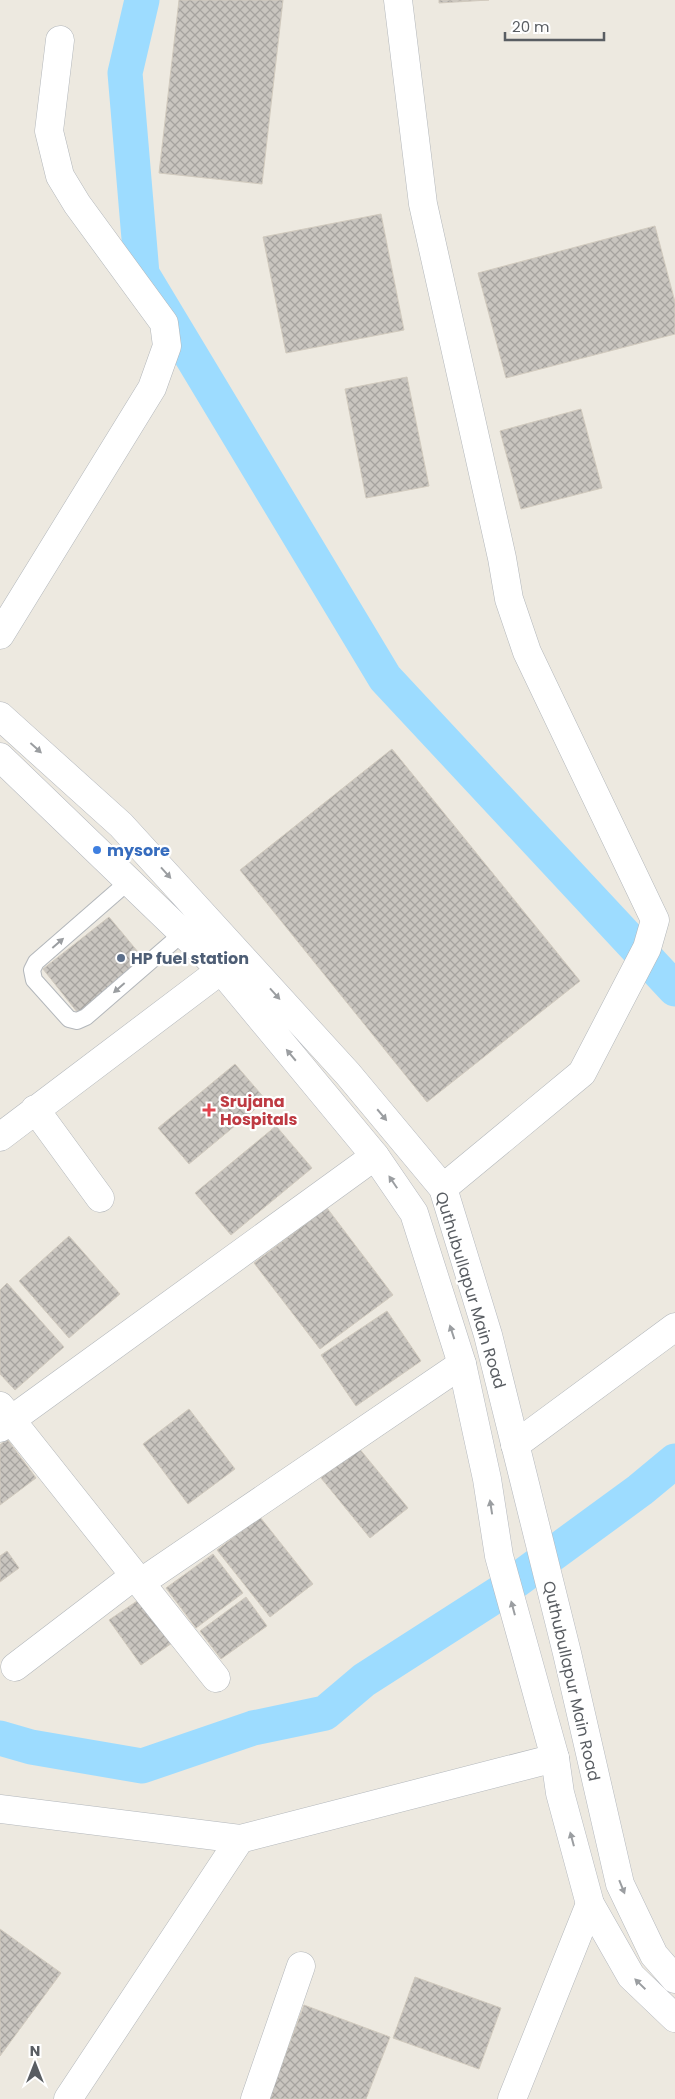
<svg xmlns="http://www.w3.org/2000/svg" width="675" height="2099" font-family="Poppins,sans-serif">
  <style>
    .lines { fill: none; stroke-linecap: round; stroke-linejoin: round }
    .canal { stroke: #9ddcff; stroke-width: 35 }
    .building { fill: url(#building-cross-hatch); stroke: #d1cabe }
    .lane-casing { stroke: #b3b7bb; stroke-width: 18 }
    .street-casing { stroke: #b3b7bb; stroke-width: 29 }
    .secondary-casing { stroke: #b4b8be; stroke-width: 29 }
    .lane { stroke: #fff; stroke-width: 16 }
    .street { stroke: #fff; stroke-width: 28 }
    .secondary { stroke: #fff; stroke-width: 28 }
    .oneway { fill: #9b9ea1 }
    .shop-dot { fill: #3f7fe0; stroke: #fff; stroke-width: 2 }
    .service-dot { fill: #5c6f8a; stroke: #fff; stroke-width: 2 }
    .health-dot { fill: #e0444e; stroke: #fff; stroke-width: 2 }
    .labels { text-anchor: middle; stroke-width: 4.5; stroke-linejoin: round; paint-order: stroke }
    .shop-label { font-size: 16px; font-weight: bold; fill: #366cbe; stroke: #fff; text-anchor: start }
    .service-label { font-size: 16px; font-weight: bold; fill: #4e5e75; stroke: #fff; text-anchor: start }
    .health-label { font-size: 16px; font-weight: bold; fill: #be3a42; stroke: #fff; text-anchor: start }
    .street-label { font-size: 16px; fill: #595d62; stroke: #fff }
  </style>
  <defs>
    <pattern id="building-cross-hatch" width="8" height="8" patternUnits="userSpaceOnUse" patternTransform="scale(1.25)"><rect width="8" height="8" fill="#c9c5bf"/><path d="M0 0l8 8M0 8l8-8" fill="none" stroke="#a6a39f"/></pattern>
  </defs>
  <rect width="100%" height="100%" fill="#ede9e0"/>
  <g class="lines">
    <!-- canal -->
    <path class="canal" d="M142,0L125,73L142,274L385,678L675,989
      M0,1738L31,1747L142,1766L253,1728L325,1713L364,1680L498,1594L640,1490L675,1461"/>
  </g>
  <!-- building -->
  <path class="building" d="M179,0H283L262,184L159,173Z
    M439,0H489L439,3Z
    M381,214L404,330L286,353L263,237Z
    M655,226L675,302V334L506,378L478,273Z
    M407,377L429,486L366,498L345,389Z
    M581,409L602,488L521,509L500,431Z
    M392,749L580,981L427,1102L240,870Z
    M109,917L143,958L78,1013L43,969Z
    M235,1064L266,1100L189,1164L158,1128Z
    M276,1126L312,1168L231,1235L195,1193Z
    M327,1208L393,1295L320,1349L254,1263Z
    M69,1236L120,1294L69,1338L19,1281Z
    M7,1283L64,1347L15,1390L0,1374V1290Z
    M387,1311L421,1361L356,1406L321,1355Z
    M189,1409L235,1469L188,1504L143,1444Z
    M7,1439L36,1478L0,1505V1445Z
    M358,1447L408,1508L370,1538L321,1478Z
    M260,1517L313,1584L270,1617L217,1550Z
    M7,1551L19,1568L0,1582V1556Z
    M213,1554L243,1593L196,1628L166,1588Z
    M246,1597L267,1626L221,1659L200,1631Z
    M140,1599L172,1643L141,1665L109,1620Z
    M0,1929L61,1973L0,2056Z
    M415,1977L501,2008L479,2069L393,2038Z
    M304,2005L390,2037L366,2099H269Z"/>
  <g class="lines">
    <defs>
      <path id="lane" d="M129,881L36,962L32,970L34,980L69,1019L77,1021L86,1017L183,933"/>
      <path id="street" d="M398,0L423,204L502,558L509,599L527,652L655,920L647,948L582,1073L443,1188
        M0,635L152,388L167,346L164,323L77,204L60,176L49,131L60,40
        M35,1109L100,1198
        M0,1137L221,970
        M0,1406L216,1678
        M0,1428L375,1156
        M515,1445L675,1327
        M140,1583L462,1364
        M15,1667L134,1576
        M0,1809L240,1839
        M68,2099L240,1839L555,1758
        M255,2099L301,1966
        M512,2099L590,1904"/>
      <path id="secondary" d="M0,716L121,825L348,1074L443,1188L488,1335L567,1653L620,1884L654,1955L675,1979
        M0,757L221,970L375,1156L414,1213L462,1364L487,1479L499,1556L555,1758L560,1793L590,1904L631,1976L675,2018"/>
    </defs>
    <!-- lane casing -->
    <use href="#lane" class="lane-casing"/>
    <!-- street casing -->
    <use href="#street" class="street-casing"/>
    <!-- secondary casing -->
    <use href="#secondary" class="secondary-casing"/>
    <!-- lane -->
    <use href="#lane" class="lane"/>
    <!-- street -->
    <use href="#street" class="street"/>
    <!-- secondary -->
    <use href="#secondary" class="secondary"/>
  </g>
  <!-- one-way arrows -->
  <defs><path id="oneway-solid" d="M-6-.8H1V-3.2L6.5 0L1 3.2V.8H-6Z" transform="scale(1.25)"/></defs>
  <g class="oneway">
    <use href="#oneway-solid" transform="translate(36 748) rotate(42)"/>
    <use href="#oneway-solid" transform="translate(166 873) rotate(48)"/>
    <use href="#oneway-solid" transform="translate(58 943) rotate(-41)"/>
    <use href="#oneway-solid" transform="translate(119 988) rotate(139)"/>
    <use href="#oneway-solid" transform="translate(275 994) rotate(48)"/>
    <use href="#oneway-solid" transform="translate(291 1055) rotate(-130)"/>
    <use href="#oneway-solid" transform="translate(382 1115) rotate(50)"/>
    <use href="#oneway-solid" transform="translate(393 1182) rotate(-124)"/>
    <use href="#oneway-solid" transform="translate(452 1332) rotate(-108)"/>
    <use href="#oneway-solid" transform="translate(491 1507) rotate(-99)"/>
    <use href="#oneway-solid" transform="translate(513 1608) rotate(-105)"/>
    <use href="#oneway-solid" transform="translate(572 1839) rotate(-105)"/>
    <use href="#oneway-solid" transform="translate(622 1887) rotate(68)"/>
    <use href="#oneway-solid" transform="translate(640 1984) rotate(-136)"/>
  </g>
  <!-- markers -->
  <circle class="shop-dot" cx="97" cy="850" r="5"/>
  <circle class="service-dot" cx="121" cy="958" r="5"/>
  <path class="health-dot" d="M206.5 1102.5h5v5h5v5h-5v5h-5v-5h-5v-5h5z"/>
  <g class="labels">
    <!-- shop labels -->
    <g class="shop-label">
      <text x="107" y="856">mysore</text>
    </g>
    <!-- service labels -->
    <g class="service-label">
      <text x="131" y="964">HP fuel station</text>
    </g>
    <!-- health labels -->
    <g class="health-label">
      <text x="220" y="1107">Srujana<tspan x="220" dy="18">Hospitals</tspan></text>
    </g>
    <!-- street labels -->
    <g class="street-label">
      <text transform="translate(471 1290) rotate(73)" y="6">Quthubullapur Main Road</text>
      <text transform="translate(572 1681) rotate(77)" y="6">Quthubullapur Main Road</text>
    </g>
  </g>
  <!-- north arrow -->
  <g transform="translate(35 2064)" stroke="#ffffff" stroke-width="4" paint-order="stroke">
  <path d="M0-4L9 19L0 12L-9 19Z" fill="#595d62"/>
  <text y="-8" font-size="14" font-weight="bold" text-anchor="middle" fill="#595d62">N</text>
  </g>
  <!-- scale -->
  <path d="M505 32v8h99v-8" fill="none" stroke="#595d62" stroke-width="2.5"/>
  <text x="512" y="32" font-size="15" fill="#595d62" stroke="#ffffff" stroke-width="4" paint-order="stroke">20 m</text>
</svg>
